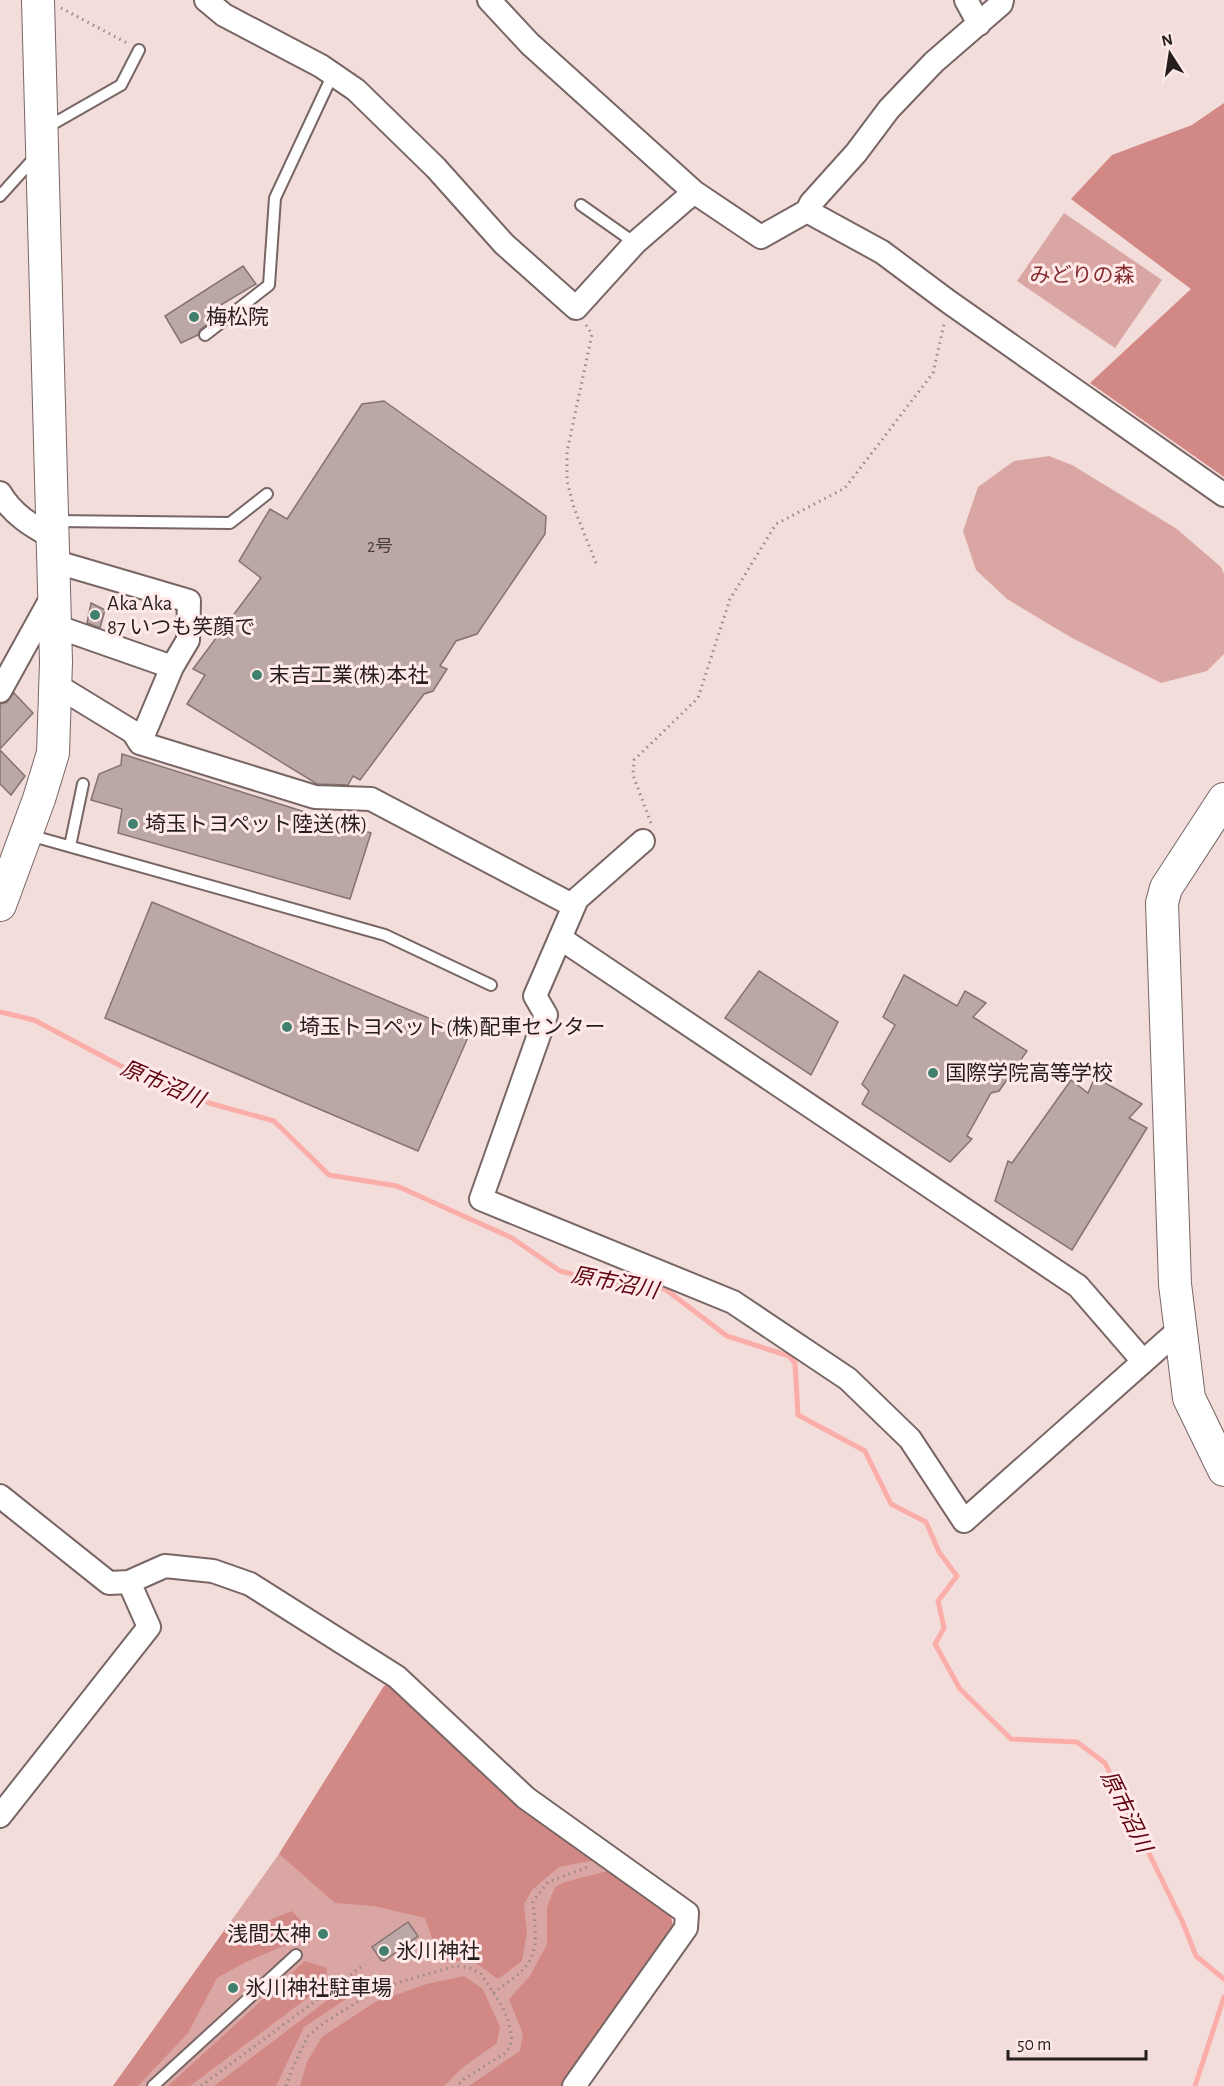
<svg xmlns="http://www.w3.org/2000/svg" width="1224" height="2086" font-family="'Alegreya Sans','Noto Sans JP',sans-serif">
  <style>
    .green { fill: #daa6a3 }
    .forest { fill: #d28884 }
    .lines { fill: none; stroke-linecap: round; stroke-linejoin: round }
    .stream { stroke: #fbaea9; stroke-width: 5 }
    .building { fill: #bba8a6; stroke: #857271; stroke-width: 1.5 }
    .lane-casing { stroke: #786665; stroke-width: 14 }
    .street-casing { stroke: #786665; stroke-width: 26 }
    .secondary-casing { stroke: #786665; stroke-width: 34 }
    .path { stroke: #988887; stroke-width: 3; stroke-dasharray: 1.5 4.5; stroke-linecap: butt }
    .lane { stroke: #fff; stroke-width: 10 }
    .street { stroke: #fff; stroke-width: 22 }
    .secondary { stroke: #fff; stroke-width: 32 }
    .poi-dot { fill: #41806e; stroke: #ffeae9; stroke-width: 2 }
    .labels { text-anchor: middle; stroke-width: 6; stroke-linejoin: round; paint-order: stroke }
    .number-label { font-size: 18px; fill: #4b4040 }
    .park-label { font-size: 21px; fill: #852c2e; stroke: #ffeae9 }
    .poi-label { font-size: 21px; fill: #261e1e; stroke: #ffeae9; text-anchor: start }
    .water-label { font-size: 22px; font-style: italic; fill: #610410; stroke: #ffeae9 }
  </style>
  <rect width="100%" height="100%" fill="#f2dddb"/>
  <!-- green -->
  <path class="green" d="M1064,213L1162,280L1115,348L1017,281Z
    M1049,456L1072,465L1177,529L1221,567L1224,574V654L1207,671L1161,683L1072,638L1007,599L976,570L963,531L978,487L1014,461Z
    M384,1686L535,1819L595,1860L671,1916L564,2086H113L279,1854Z"/>
  <!-- forest -->
  <path class="forest" d="M1224,103V477L1090,383L1191,289L1071,199L1112,155L1192,125Z
    M396,1684L519,1805L535,1819L595,1860L559,1867L532,1890L524,1904L527,1932L522,1961L498,1979L473,1961H446L434,1944L425,1918L374,1906L335,1903L279,1854L384,1686Z
    M611,1870L649,1894L671,1916L674,1930L564,2086H469L520,2051L523,2034L509,1999L530,1976L547,1944V1907L555,1887L565,1882Z
    M292,1911L306,1926L293,1942L246,1962L217,1978L188,2033L138,2086H113L231,1921L252,1927Z
    M305,1961L327,1968L326,1984L190,2086H168Z
    M464,1976L483,1989L500,2027L497,2043L462,2068L444,2086H300L307,2062L322,2037L375,2002L427,1984Z
    M358,1977L366,1986L304,2027L276,2086H214Z"/>
  <g class="lines">
    <!-- stream -->
    <path class="stream" d="M0,1012L34,1020L136,1074L209,1103L274,1121L329,1175L397,1186L512,1238L560,1271L613,1284L665,1289L727,1336L789,1356L795,1363L798,1415L865,1451L891,1504L926,1522L939,1552L957,1576L938,1601L944,1628L935,1644L960,1689L1011,1739L1077,1742L1105,1763L1183,1923L1196,1956L1224,1979
      M1195,2086L1224,1997"/>
  </g>
  <!-- building -->
  <path class="building" d="M243,266L256,284L209,312L214,319L200,330L198,335L181,343L165,316Z
    M384,401L546,516L545,534L477,634L456,641L440,666L447,669L433,691L424,694L360,780L353,776L348,785L317,784L187,704L205,675L193,669L261,578L239,561L270,509L287,519L362,404Z
    M91,603L105,610L100,628L87,623Z
    M14,693L33,713L0,749V704L7,702Z
    M0,750L25,776L11,795L0,784Z
    M122,754L371,833L350,899L118,833L122,809L91,800L99,774L121,765Z
    M152,902L469,1035L418,1151L105,1018Z
    M759,971L838,1022L811,1075L725,1018Z
    M904,975L957,1006L965,991L986,1003L973,1017L1027,1051L999,1091L991,1093L967,1136L972,1139L950,1162L862,1104L869,1091L862,1084L895,1025L883,1017Z
    M1095,1077L1142,1104L1129,1118L1147,1128L1072,1250L995,1201L1008,1161L1012,1163L1071,1080L1088,1093Z
    M408,1922L418,1936L384,1961L381,1960L372,1947Z"/>
  <g class="lines">
    <defs>
      <path id="lane" d="M44,129L121,85L139,50
        M0,196L36,156
        M581,205L635,243
        M205,335L269,285L275,198L333,74
        M55,521L230,523L267,494
        M29,835L385,935L491,985
        M70,846L83,784
        M153,2086L296,1955"/>
      <path id="street" d="M206,0L224,15L321,66L356,90L436,168L504,244L576,308L635,243L694,192
        M489,0L530,44L694,192L761,237L807,211L811,203L856,153L889,109L934,62L1001,4L1002,0
        M966,0L979,24
        M807,211L882,252L949,302L1224,495
        M0,493C12,514 32,526 52,537
        M53,561L189,601L188,640L172,667L140,743
        M55,626L172,667
        M56,685L133,732L140,743L315,797L371,799L574,906
        M0,691L53,595
        M643,841L577,899L535,996L546,1015L481,1199L733,1302L848,1379L910,1439L964,1521L1180,1329
        M560,938L1078,1286L1143,1361
        M0,1496L109,1583L129,1582L165,1566L213,1571L250,1584L397,1677L526,1798L687,1913L686,1928L574,2086
        M0,1816L149,1627L129,1582"/>
      <path id="secondary" d="M1224,799L1166,888L1162,903L1175,1284L1189,1398L1224,1470
        M0,905L39,799L53,753L56,662L38,0"/>
    </defs>
    <!-- lane casing -->
    <use href="#lane" class="lane-casing"/>
    <!-- street casing -->
    <use href="#street" class="street-casing"/>
    <!-- secondary casing -->
    <use href="#secondary" class="secondary-casing"/>
    <!-- path -->
    <path class="path" d="M61,8L127,43
      M586,325L592,334L567,452V481L574,508L596,563
      M651,823L633,775L634,760L698,698L730,599L776,524L845,488L933,373L944,324
      M493,1993C539,1962 538,1955 533,1902L548,1882L588,1867
      M201,2086L365,1964
      M286,2086L293,2067L308,2036L325,2022L372,1993L403,1981L456,1966L470,1968L481,1974L503,2008L508,2020L512,2040L507,2052L464,2079L457,2086"/>
    <!-- lane -->
    <use href="#lane" class="lane"/>
    <!-- street -->
    <use href="#street" class="street"/>
    <!-- secondary -->
    <use href="#secondary" class="secondary"/>
  </g>
  <!-- markers -->
  <g class="poi-dot">
    <circle cx="194" cy="317" r="6"/>
    <circle cx="95" cy="615" r="6"/>
    <circle cx="257" cy="675" r="6"/>
    <circle cx="133" cy="824" r="6"/>
    <circle cx="287" cy="1027" r="6"/>
    <circle cx="933" cy="1073" r="6"/>
    <circle cx="323" cy="1934" r="6"/>
    <circle cx="384" cy="1951" r="6"/>
    <circle cx="233" cy="1988" r="6"/>
  </g>
  <g class="labels">
    <!-- number labels -->
    <g class="number-label">
      <text x="380" y="552">2号</text>
    </g>
    <!-- park labels -->
    <g class="park-label">
      <text x="1082" y="282">みどりの森</text>
    </g>
    <!-- poi labels -->
    <g class="poi-label">
      <text x="206" y="324">梅松院</text>
      <text x="107" y="610">Aka Aka<tspan x="107" dy="24">87 いつも笑顔で</tspan></text>
      <text x="269" y="682">末吉工業(株)本社</text>
      <text x="145" y="831">埼玉トヨペット陸送(株)</text>
      <text x="299" y="1034">埼玉トヨペット(株)配車センター</text>
      <text x="945" y="1080">国際学院高等学校</text>
      <text x="311" y="1941" text-anchor="end">浅間太神</text>
      <text x="396" y="1958">氷川神社</text>
      <text x="245" y="1995">氷川神社駐車場</text>
    </g>
    <!-- water labels -->
    <g class="water-label">
      <text transform="translate(163 1083) rotate(23)" y="8">原市沼川</text>
      <text transform="translate(615 1282) rotate(11)" y="8">原市沼川</text>
      <text transform="translate(1127 1811) rotate(64)" y="8">原市沼川</text>
    </g>
  </g>
  <!-- north arrow -->
  <g transform="translate(1170 54) rotate(348)" stroke="#ffeae9" stroke-width="4.5" paint-order="stroke">
  <path d="M0-4.5L10 22L0 15L-10 22Z" fill="#261e1e"/>
  <text y="-9" font-size="16" font-weight="bold" text-anchor="middle" fill="#261e1e">N</text>
  </g>
  <!-- scale -->
  <path d="M1008 2050v9h138v-9" fill="none" stroke="#261e1e" stroke-width="3"/>
  <text x="1017" y="2050" font-size="18" fill="#261e1e" stroke="#ffeae9" stroke-width="4.5" paint-order="stroke">50 m</text>
</svg>
